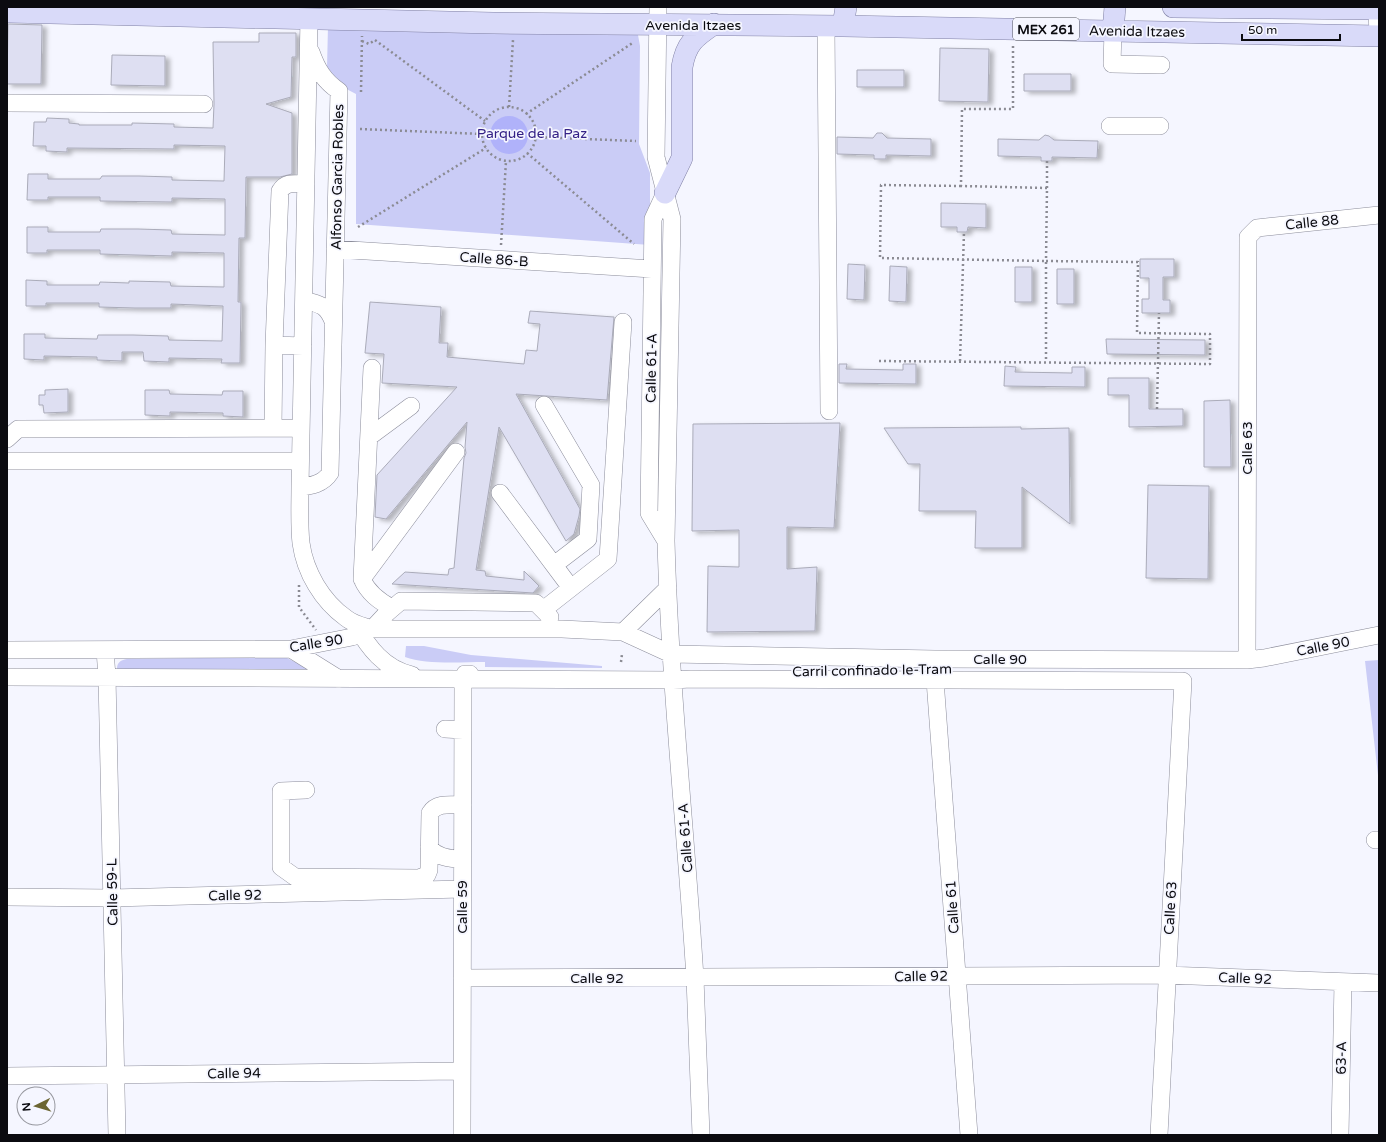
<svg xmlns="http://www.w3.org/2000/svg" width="1386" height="1142" font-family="'Varela Round',sans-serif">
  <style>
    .green { fill: #caccf6 }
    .water { fill: #b0b2fa }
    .building { fill: #dedff2; stroke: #aaabb9; filter: url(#shadow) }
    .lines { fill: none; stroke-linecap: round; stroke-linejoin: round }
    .minor-casing { stroke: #8c8d9b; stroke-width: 18 }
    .major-casing { stroke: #8081a5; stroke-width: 22 }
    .path { stroke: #8b8b93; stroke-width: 2.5; stroke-dasharray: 2 3; stroke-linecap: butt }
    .minor { stroke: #fff; stroke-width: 17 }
    .major { stroke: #d9daf9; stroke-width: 21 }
    .labels { text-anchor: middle; stroke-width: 3.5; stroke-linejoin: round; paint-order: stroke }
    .shield { fill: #f5f6ff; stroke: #515258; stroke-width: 1 }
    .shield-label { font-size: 13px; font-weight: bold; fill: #0b0b10 }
    .street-label { font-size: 14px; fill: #0b0b10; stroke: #f5f6ff }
    .park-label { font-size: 14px; fill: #342186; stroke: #f5f6ff }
  </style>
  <defs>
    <filter id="shadow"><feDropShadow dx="4.5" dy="2.5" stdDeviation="2" flood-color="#0004"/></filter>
  </defs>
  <rect width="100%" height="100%" fill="#f5f6ff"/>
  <!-- green -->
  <path class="green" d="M328,26L638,35L640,46L639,144L650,173V245L356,224V94L333,82L327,68Z
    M406,646H424L471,655L602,666V668L485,667V662C462,662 426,665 405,657Z
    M285,657L311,670L270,672L119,670L117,669C117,663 120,660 127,659Z
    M1379,660V784L1365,661Z"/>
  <!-- water -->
  <path class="water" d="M490 135a19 19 0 1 1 38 0a19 19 0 1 1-38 0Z"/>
  <!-- building -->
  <path class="building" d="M8,24L42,25L41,84H7Z
    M259,33H296V57H292L291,97L266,104L292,113V174L280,177H246L245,238H239L238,302H241L240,363H221L222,359L169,358V362L144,361L143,352H122V361L97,360V357L44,356V360L24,359V334H45V338L97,339L98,335H133L168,336L169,340L222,341L223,306L171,304V308H135L99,307V303H46V306H26V280L47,281V285H99L100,282L129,283V281L170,282L171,286L224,287V253L172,252V256L100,254V250H47V253H27V227H48V232H100L101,229H138L171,230L172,234L225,235V199L172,198V202L100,201V197H48V200H27L28,174H48V179H100L102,176H139L172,177V180L224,181L225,146L174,145V149L67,148V152L46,151V146H33L34,122H46L47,118L69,119V123L79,124V125H132V123L174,124V127L213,128L214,104L213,42H259Z
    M940,48L989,49L988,102L939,101Z
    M112,55L165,56V86L111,85Z
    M857,70H904V87H857Z
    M1024,74H1071V91H1024Z
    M877,133H882L887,138L931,139V156L886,155V159H874V155L837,154V137L873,138Z
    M1045,135L1049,136L1054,140L1098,141L1097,158L1052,157V161H1041V157L998,156V139L1039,140Z
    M941,203L986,204V228L968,227L967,232H957V227H941Z
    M1140,259H1174V277H1163V300H1170V313H1142V299H1149V278H1140Z
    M848,264L865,265L864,300L847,299Z
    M890,266L907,267L906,302L889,301Z
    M1015,267H1032V302H1015Z
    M1057,269H1074V304H1057Z
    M370,302L441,307L439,343H448L447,357L524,364L526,350L537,351L540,324L528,323L530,311L614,317L607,400L516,394L580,509L579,516L574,534L566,541L499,427L476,570L485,571L486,576L524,580V571L539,586L533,593L392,584L405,572L448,575L449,569L454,568L464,458L466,453L465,447L467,422L386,519L375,517L377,475L457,387L382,383L384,354L365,353Z
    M1106,339L1205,340V355L1107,354Z
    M839,364H847L846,369L903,370V364H916V384L839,383Z
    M1005,366L1016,367L1015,372L1072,373V367H1085V387L1004,386Z
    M1108,378H1149V409H1183V426L1129,427V395H1108Z
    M68,389V412L44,413L43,405H39V395H45V390Z
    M145,390H169L170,394L222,395L223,391H243V417L223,416V413L170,412V416L145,415Z
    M1230,400L1231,467H1204V401Z
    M840,423L834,528L787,527V569L817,567L815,631L707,632L708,566L739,567V530L692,531L693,424Z
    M1021,427V429L1069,428L1070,524L1022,487V548H975L976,511H919L920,464H908L884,428Z
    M1148,485L1209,486L1208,579L1146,578Z"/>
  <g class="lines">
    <defs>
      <path id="minor" d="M658,7L656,157L672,219L666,541C670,687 686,832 695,978C697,1030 699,1083 701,1135
        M309,18L300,487C300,505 299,525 301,543C305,572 322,601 346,618C353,624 363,626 372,629
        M826,26L829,411
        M1113,31L1112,64L1161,65
        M1378,36L1377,9L1379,7
        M7,103L204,104
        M1110,126H1160
        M665,193L653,219L649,513L666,541
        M335,249L652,269
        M304,300C320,305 326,304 333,321
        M274,345L303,346
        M372,368L362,579C368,593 379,601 392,608
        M544,405L591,485L588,539L554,565
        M273,428L274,345L280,191C286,181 295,184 306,184
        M369,437L411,406
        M7,439L18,429L301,428
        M7,461H300
        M300,487C311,486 323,484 330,473L339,91C324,81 317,69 311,52
        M500,493L571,588
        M362,579L456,452
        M543,610L608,559L623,322
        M355,624C368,647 384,669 412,675
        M372,629L387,613L401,601L536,603L550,617
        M623,632L668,588
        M291,649L339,679
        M7,650L291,649L352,637L372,629H562L623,632L671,654L935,659L1247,660L1264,658L1379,635
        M105,650L107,677L117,1135
        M1247,660L1248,237L1257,228L1379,215
        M7,677L673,680L691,679L1183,681L1159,1135
        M935,680L969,1135
        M445,729L463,730
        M306,790L281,791V867L295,877L419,878L427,875L429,870L430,813C437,802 451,805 463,805
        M1375,840H1379
        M429,847C437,858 450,858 462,860
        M7,897L112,898L462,889
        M462,978L1166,975L1379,983
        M7,1076L462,1071
        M462,1135L463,680L465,674H470
        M1340,1135L1343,982"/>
      <path id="major" d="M1173,7L1379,9
        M7,12L493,23L843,26L1379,36
        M843,26L846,7
        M1113,31L1115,7
        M665,193L682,158V67C686,43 695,37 714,24"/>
    </defs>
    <!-- minor casing -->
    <use href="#minor" class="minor-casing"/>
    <!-- major casing -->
    <use href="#major" class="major-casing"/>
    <!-- path -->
    <path class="path" d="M375,40L485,121
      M362,41L369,44L375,40
      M361,92L362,36
      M509,107L513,40
      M482 134a27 27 0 1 1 54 0a27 27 0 1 1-54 0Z
      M526,114L634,42
      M360,129L482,134
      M535,137L636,141
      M527,153L634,244
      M961,186L881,185L880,258L1046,261V362
      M1047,188V161
      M358,227L486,148
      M501,245L506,161
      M879,361L1210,364V334L1137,333L1138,262L1046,261L1047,188L961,186L962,109H1013V45
      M960,361L964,232
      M1157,409L1159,313
      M299,585V607L316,630
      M621,662L622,654"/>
    <!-- minor -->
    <use href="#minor" class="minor"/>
    <!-- major -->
    <use href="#major" class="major"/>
  </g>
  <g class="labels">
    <!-- shield labels -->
    <rect class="shield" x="1013" y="18" width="66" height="22" rx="3"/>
    <g class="shield-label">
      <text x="1046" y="34">MEX 261</text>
    </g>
    <!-- street labels -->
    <g class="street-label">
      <text x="693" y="30">Avenida Itzaes</text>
      <text transform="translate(1137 31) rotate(1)" y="5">Avenida Itzaes</text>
      <text transform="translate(337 177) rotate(-89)" y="5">Alfonso Garcia Robles</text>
      <text transform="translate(1312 222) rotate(-6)" y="5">Calle 88</text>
      <text transform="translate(494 259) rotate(4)" y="5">Calle 86-B</text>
      <text transform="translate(651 368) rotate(-89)" y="5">Calle 61-A</text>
      <text transform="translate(1247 448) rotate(-90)" y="5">Calle 63</text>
      <text transform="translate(316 643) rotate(-9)" y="5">Calle 90</text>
      <text transform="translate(1323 646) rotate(-11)" y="5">Calle 90</text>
      <text x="1000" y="664">Calle 90</text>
      <text transform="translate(872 670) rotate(-1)" y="5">Carril confinado Ie-Tram</text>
      <text transform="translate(685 838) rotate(-94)" y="5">Calle 61-A</text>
      <text transform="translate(112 892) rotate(-91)" y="5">Calle 59-L</text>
      <text transform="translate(235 895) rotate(-1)" y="5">Calle 92</text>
      <text transform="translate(462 907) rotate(-90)" y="5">Calle 59</text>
      <text transform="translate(952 907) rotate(-94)" y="5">Calle 61</text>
      <text transform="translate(1170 908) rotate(-87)" y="5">Calle 63</text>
      <text transform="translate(921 976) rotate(-1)" y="5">Calle 92</text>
      <text x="597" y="983">Calle 92</text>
      <text transform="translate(1245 978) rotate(2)" y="5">Calle 92</text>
      <text transform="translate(1341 1058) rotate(-89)" y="5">63-A</text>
      <text transform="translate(234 1073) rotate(-1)" y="5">Calle 94</text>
    </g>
    <!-- park labels -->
    <g class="park-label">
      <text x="532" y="138">Parque de la Paz</text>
    </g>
  </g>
  <!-- border -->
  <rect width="1386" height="1142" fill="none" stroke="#0b0b10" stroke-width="16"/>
  <!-- north arrow -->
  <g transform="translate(36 1106) rotate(265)"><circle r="19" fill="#f5f6ff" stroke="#97989f"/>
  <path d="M0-3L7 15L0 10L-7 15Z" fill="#6b6532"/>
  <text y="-6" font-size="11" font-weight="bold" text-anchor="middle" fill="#0b0b10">N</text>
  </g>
  <!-- scale -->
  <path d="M1242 34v6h98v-6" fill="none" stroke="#0b0b10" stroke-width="2"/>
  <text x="1248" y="34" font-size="12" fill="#0b0b10" stroke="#f5f6ff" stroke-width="3" paint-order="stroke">50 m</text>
</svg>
